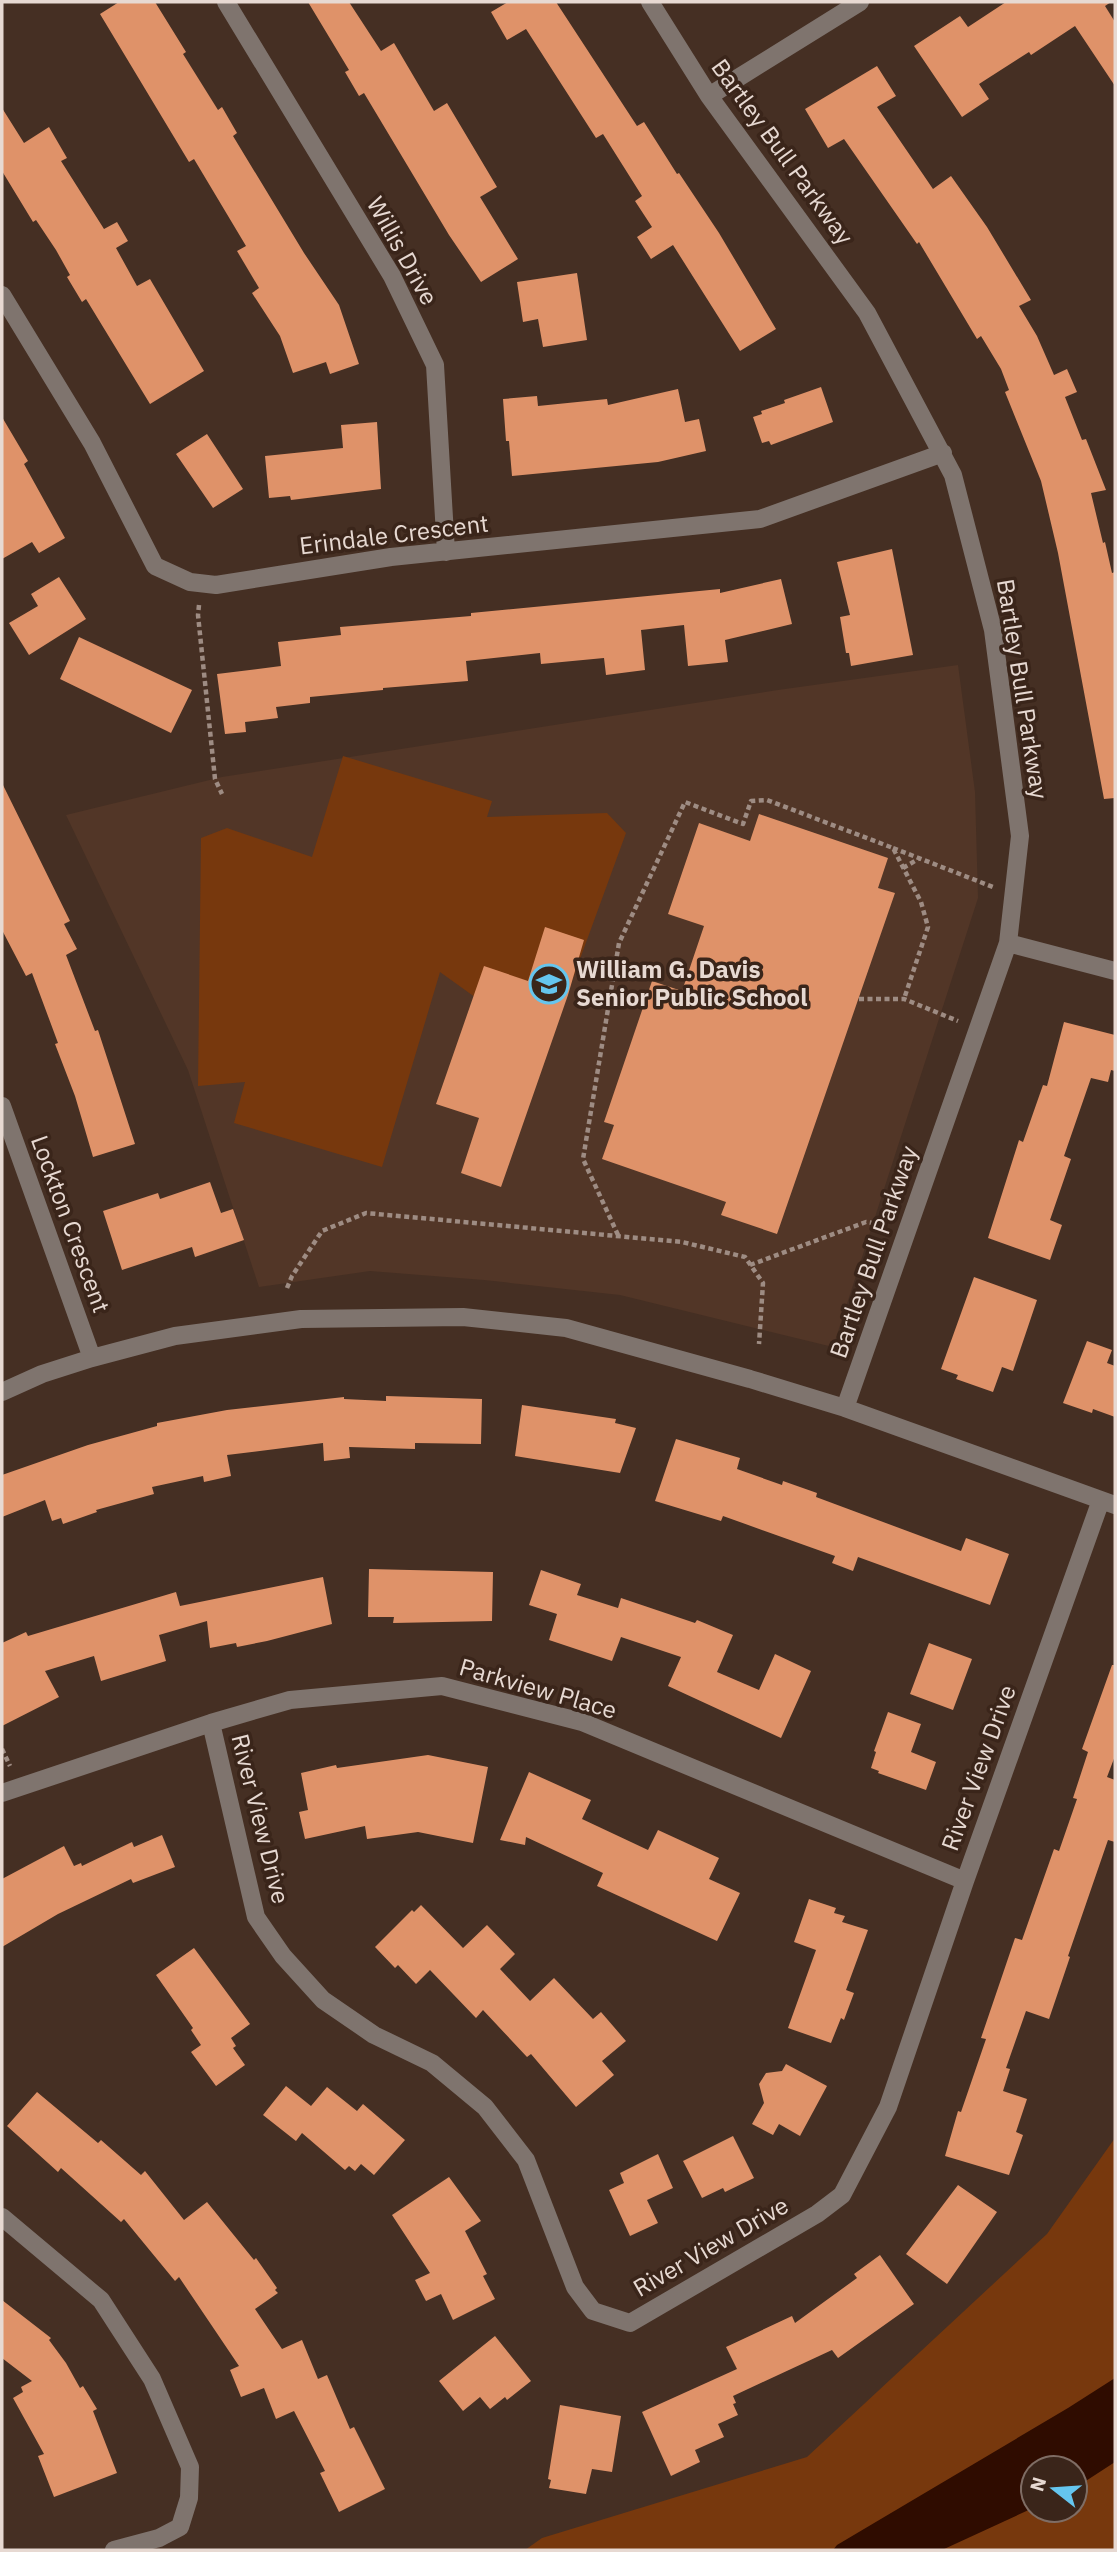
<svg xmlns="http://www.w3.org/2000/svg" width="1117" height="2552" font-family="'IBM Plex Sans',sans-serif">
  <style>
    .built { fill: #523627 }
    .green { fill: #77380d; fill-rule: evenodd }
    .water { fill: #2f0c00 }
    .building { fill: #df9269 }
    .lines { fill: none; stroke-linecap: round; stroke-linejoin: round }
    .path { stroke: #9e8c83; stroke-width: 4.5; stroke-dasharray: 5 3.5; stroke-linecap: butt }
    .minor { stroke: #7f746e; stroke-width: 18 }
    .labels { text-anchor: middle; stroke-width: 7; stroke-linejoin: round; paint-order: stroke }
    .street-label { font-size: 24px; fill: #e7d9d2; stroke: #3a251a }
    .poi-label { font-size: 24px; font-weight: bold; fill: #e7d9d2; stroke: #3a251a; text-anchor: start }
  </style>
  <rect width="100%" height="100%" fill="#452f23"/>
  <!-- built -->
  <path class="built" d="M958,665L975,792L978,898L833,1347L620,1295L484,1280L370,1271L259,1287L188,1070L66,815L222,777L778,690Z"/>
  <!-- green -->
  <path class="green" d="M343,756L492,801L487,817L607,813L626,833L561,1011L479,1000L440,972L382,1167L234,1123L245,1082L198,1086L201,838L227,828L312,857Z
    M1115,2138V2550H525L542,2538L807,2457L1047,2234ZM1033,2468H1075V2510H1033Z"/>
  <!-- water -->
  <path class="water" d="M1115,2378V2462L1075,2488V2468H1033V2508L942,2550H833L837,2545L1068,2408Z"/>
  <!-- building -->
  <path class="building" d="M119,2H155L186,52L183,54L218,110L222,107L237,133L233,136L304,253L339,305L359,364L330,374L326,362L293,373L280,336L252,293L259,288L237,251L246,246L194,159L189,162L100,14Z
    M308,2H349L381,51L394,43L434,111L447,103L497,187L480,197L518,259L481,282L449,235L364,93L359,96L345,72L349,70Z
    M508,2H556L637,126L644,122L677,174L679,173L719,233L776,329L740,351L673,245L651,259L637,237L652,227L635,201L642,196L603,134L596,138L526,29L507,40L491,12Z
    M1006,2H1111L1105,6L1115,22V86L1075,26L1031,55L1029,52L979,84L989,99L962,117L914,46L960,16L968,27Z
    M877,66L896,96L877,107L933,189L951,176L987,227L1031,300L1019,306L1037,336L1054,375L1067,369L1077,392L1065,397L1082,440L1086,439L1106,490L1091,493L1103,543L1105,542L1112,573L1115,572V798L1104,799L1058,553L1041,481L1005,392L1009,390L1001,369L981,336L977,339L919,242L917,244L844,139L828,148L805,109Z
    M2,108L24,143L49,127L67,158L61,161L104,229L117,222L128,241L116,248L137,286L150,279L204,371L150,404L86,299L82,302L67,277L70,275L56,250L36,220L33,222L2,171Z
    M577,273L587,340L543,347L538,319L523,322L517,282Z
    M821,387L833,422L771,445L769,441L762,443L753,417L762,414L761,411L785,403L784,400Z
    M678,389L685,422L699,419L706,451L658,462L512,476L509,441H506L503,399L537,396L538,406L607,399L608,405Z
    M2,417L28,461L24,464L65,538L39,553L32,542L2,559Z
    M377,422L381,489L291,500L290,496L269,498L265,456L343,448L341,425Z
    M207,434L243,489L213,508L176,454Z
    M892,549L913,655L851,666L849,653H846L840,617L850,615L837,562Z
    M59,577L86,619L29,655L9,623L38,606L31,594Z
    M781,579L792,624L725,640L728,662L688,666L684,625L641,630L645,670L606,675L604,658L541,664L540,653L466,661L468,681L383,688V690L310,697V703L276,707L278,718L245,722L246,732L225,734L217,674L281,666L278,642L341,635L340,627L471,616V613L720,589V593Z
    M79,637L192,690L171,733L60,679Z
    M2,783L70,921L64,924L77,949L66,955L95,1031L98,1030L135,1144L93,1157L75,1096L55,1044L58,1043L32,973L26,976L2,930Z
    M759,814L888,858L878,888L895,893L777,1234L721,1215L726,1202L602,1159L614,1125L604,1122L652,981L682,991L704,926L668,914L699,823L750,841Z
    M545,927L584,940L568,995L501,1187L461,1173L479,1118L436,1104L484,966L528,981Z
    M1064,1022L1115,1035V1071L1111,1070L1108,1082L1091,1078L1064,1156L1071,1159L1050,1220L1062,1225L1050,1260L988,1238L1019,1140L1023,1142L1043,1085L1047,1086Z
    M210,1182L221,1213L233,1209L244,1240L195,1257L192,1247L122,1270L103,1211L158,1193L160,1199Z
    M974,1277L1037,1300L1013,1371L1002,1367L993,1392L956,1379L958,1375L941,1369Z
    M1087,1341L1112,1350L1107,1363L1115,1366V1417L1093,1409L1092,1413L1063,1403Z
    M386,1396L482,1399L481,1444L415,1443V1449L349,1447L350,1458L324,1461L323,1443L227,1455L231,1476L204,1482L203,1476L152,1487L154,1494L96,1510L97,1512L63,1524L61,1518L52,1521L45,1500L2,1517V1475L88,1445L157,1426V1423L227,1410L344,1397V1399L386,1401Z
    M522,1405L616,1419L615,1423L636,1428L620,1473L515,1456Z
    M676,1439L740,1458L737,1469L782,1485L783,1481L817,1493L816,1497L961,1551L966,1538L1009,1554L990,1605L858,1557L853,1571L832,1563L835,1556L723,1516L721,1521L655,1501Z
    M369,1569L493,1572L492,1621L393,1623L394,1617H368Z
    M541,1570L581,1584L577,1595L618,1608L621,1598L695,1623L697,1620L733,1635L717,1672L759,1690L775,1654L811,1671L781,1738L668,1686L681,1657L621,1637L612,1661L549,1640L557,1614L529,1605Z
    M323,1577L332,1624L267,1641L237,1647L236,1643L210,1648L207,1621L159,1635L166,1661L101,1681L94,1656L45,1671L59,1697L2,1726V1643L26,1632L28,1636L176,1592L180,1606Z
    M929,1643L972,1659L953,1710L910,1694Z
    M1112,1665H1115V1756L1107,1777L1115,1780V1842L1108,1840L1068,1956L1070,1957L1049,2019L1026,2011L1006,2068L1010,2069L1003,2091L1027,2099L1016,2132L1023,2135L1009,2175L945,2156L958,2111L961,2112L986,2039L981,2038L1015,1938L1022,1940L1054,1849L1059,1851L1077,1799L1073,1798L1088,1752L1082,1749Z
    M888,1712L921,1724L911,1752L936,1762L926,1790L878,1773L879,1771L871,1768L876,1752L874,1751Z
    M428,1755L488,1767L473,1843L418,1832L367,1839L365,1826L305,1839L299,1812L308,1810L301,1773L336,1765L337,1768Z
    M529,1772L591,1800L582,1819L648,1850L658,1830L719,1858L709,1879L740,1893L717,1941L597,1886L603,1873L526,1837L525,1845L500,1840Z
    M162,1835L175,1867L133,1883L131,1879L58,1914L2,1947V1879L64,1846L74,1866L81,1863L82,1866L132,1842L134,1847Z
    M809,1899L836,1908L834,1913L845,1916L842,1922L868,1930L846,1990L854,1993L844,2020L841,2018L831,2043L788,2028L816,1950L794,1942Z
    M421,1905L463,1948L487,1925L515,1954L500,1969L530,2001L554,1978L593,2019L601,2012L626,2041L602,2061L614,2075L576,2107L531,2054L527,2057L483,2010L476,2018L430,1970L416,1984L398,1965L395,1968L375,1947L412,1910L414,1912Z
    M194,1948L250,2024L231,2038L236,2046L233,2048L245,2065L216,2086L191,2052L201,2045L191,2030L193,2028L156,1975Z
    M786,2064L827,2086L800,2136L779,2124L773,2135L752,2124L764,2103L759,2084L766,2073L782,2071Z
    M286,2086L311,2106L327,2087L357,2111L363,2104L405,2140L374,2175L361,2164L355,2171L349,2166L345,2170L302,2133L296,2141L263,2115Z
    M37,2092L98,2143L101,2140L141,2175L145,2171L184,2220L207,2202L254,2260L256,2258L277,2288L275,2290L278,2293L255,2309L282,2349L302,2340L318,2379L327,2375L350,2429L354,2427L385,2489L339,2512L320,2473L325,2471L294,2411L276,2419L264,2388L241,2397L230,2370L239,2366L179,2277L175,2281L124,2219L121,2222L61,2168L58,2172L7,2126Z
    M733,2136L754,2178L725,2192L723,2188L702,2198L683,2161Z
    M658,2154L673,2188L647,2200L658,2223L630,2236L609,2190L624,2183L620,2173Z
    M449,2177L481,2221L465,2231L487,2274L483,2276L495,2299L453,2320L441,2294L426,2301L415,2280L430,2273L392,2215Z
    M958,2185L997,2212L947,2284L906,2254Z
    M880,2255L914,2304L838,2358L832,2350L733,2396L736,2403L733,2404L738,2415L718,2424L724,2437L695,2450L700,2462L671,2476L642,2412L737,2369L726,2347L792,2316L795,2323L857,2278L854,2274Z
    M2,2300L51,2338L49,2340L66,2363L80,2388L83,2386L97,2409L93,2411L117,2473L54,2497L38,2456L44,2454L13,2398L23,2392L21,2387L32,2381L2,2358Z
    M495,2336L531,2381L507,2400L505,2397L490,2409L480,2397L463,2411L439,2381Z
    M560,2405L621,2416L612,2472L592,2469L586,2494L549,2488L551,2480L548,2479Z"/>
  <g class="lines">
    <!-- path -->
    <path class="path" d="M199,605L198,615L215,779L222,794
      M893,848L993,887
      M903,868L920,858
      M859,999H904L958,1021
      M618,1235L583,1159L619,943L685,802L743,824L751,801L767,800L893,848L921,902L928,927L904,999
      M750,1265L866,1222L885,1225
      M287,1288L292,1276L322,1231L366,1213L682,1242L745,1257L763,1283L759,1344
      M2,1749L10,1766"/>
    <!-- minor -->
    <path class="minor" d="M226,2L392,276L435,365L446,552
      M650,2L709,96L867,313L953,475L993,630L1020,836L1008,943L845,1408
      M709,96L860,2
      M2,295L92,443L155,566L190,582L216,585L391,557L760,519L943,453
      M1008,943L1115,971
      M2,1106L92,1358
      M2,1392L42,1374L92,1358L175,1336L301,1319L463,1317L566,1328L750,1379L845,1408L1115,1505
      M211,1723L256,1917L283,1956L323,2000L374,2035L432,2063L485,2107L526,2160L575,2287L593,2311L630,2323L817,2214L842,2195L888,2107L965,1881L1101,1500
      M2,1793L211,1723L290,1700L442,1686L582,1722L965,1881
      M2,2217L101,2300L152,2379L190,2467L189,2498L180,2527L159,2538L114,2550"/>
  </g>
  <!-- icons -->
  <defs>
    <symbol id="school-ring" viewBox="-11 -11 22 22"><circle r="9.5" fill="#3a251a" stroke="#65c5ee" stroke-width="1.5"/><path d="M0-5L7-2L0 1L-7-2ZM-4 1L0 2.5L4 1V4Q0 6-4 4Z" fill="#65c5ee"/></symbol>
  </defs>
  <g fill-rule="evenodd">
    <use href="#school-ring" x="527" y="962" width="44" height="44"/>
  </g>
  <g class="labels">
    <!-- street labels -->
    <g class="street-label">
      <text transform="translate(782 152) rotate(54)" y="8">Bartley Bull Parkway</text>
      <text transform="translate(402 251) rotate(61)" y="8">Willis Drive</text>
      <text transform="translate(394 535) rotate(-7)" y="8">Erindale Crescent</text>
      <text transform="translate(1022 689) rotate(81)" y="8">Bartley Bull Parkway</text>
      <text transform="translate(70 1224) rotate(70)" y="8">Lockton Crescent</text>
      <text transform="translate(874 1252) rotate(-71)" y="8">Bartley Bull Parkway</text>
      <text transform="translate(538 1689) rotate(16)" y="8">Parkview Place</text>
      <text transform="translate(979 1768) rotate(-70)" y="8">River View Drive</text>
      <text transform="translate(260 1819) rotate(76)" y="8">River View Drive</text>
      <text transform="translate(711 2247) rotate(-30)" y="8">River View Drive</text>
    </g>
    <!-- poi labels -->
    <g class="poi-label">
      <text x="576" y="978">William G. Davis<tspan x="576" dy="28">Senior Public School</tspan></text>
    </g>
  </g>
  <!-- border -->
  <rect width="1117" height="2552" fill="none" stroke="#e7d9d2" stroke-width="7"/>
  <!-- north arrow -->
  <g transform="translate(1054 2489) rotate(287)"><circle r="33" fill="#3a251a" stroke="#7f6d64" stroke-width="2"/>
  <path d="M0-5L12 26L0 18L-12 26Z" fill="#65c5ee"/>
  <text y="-10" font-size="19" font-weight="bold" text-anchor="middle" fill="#e7d9d2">N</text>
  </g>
</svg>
